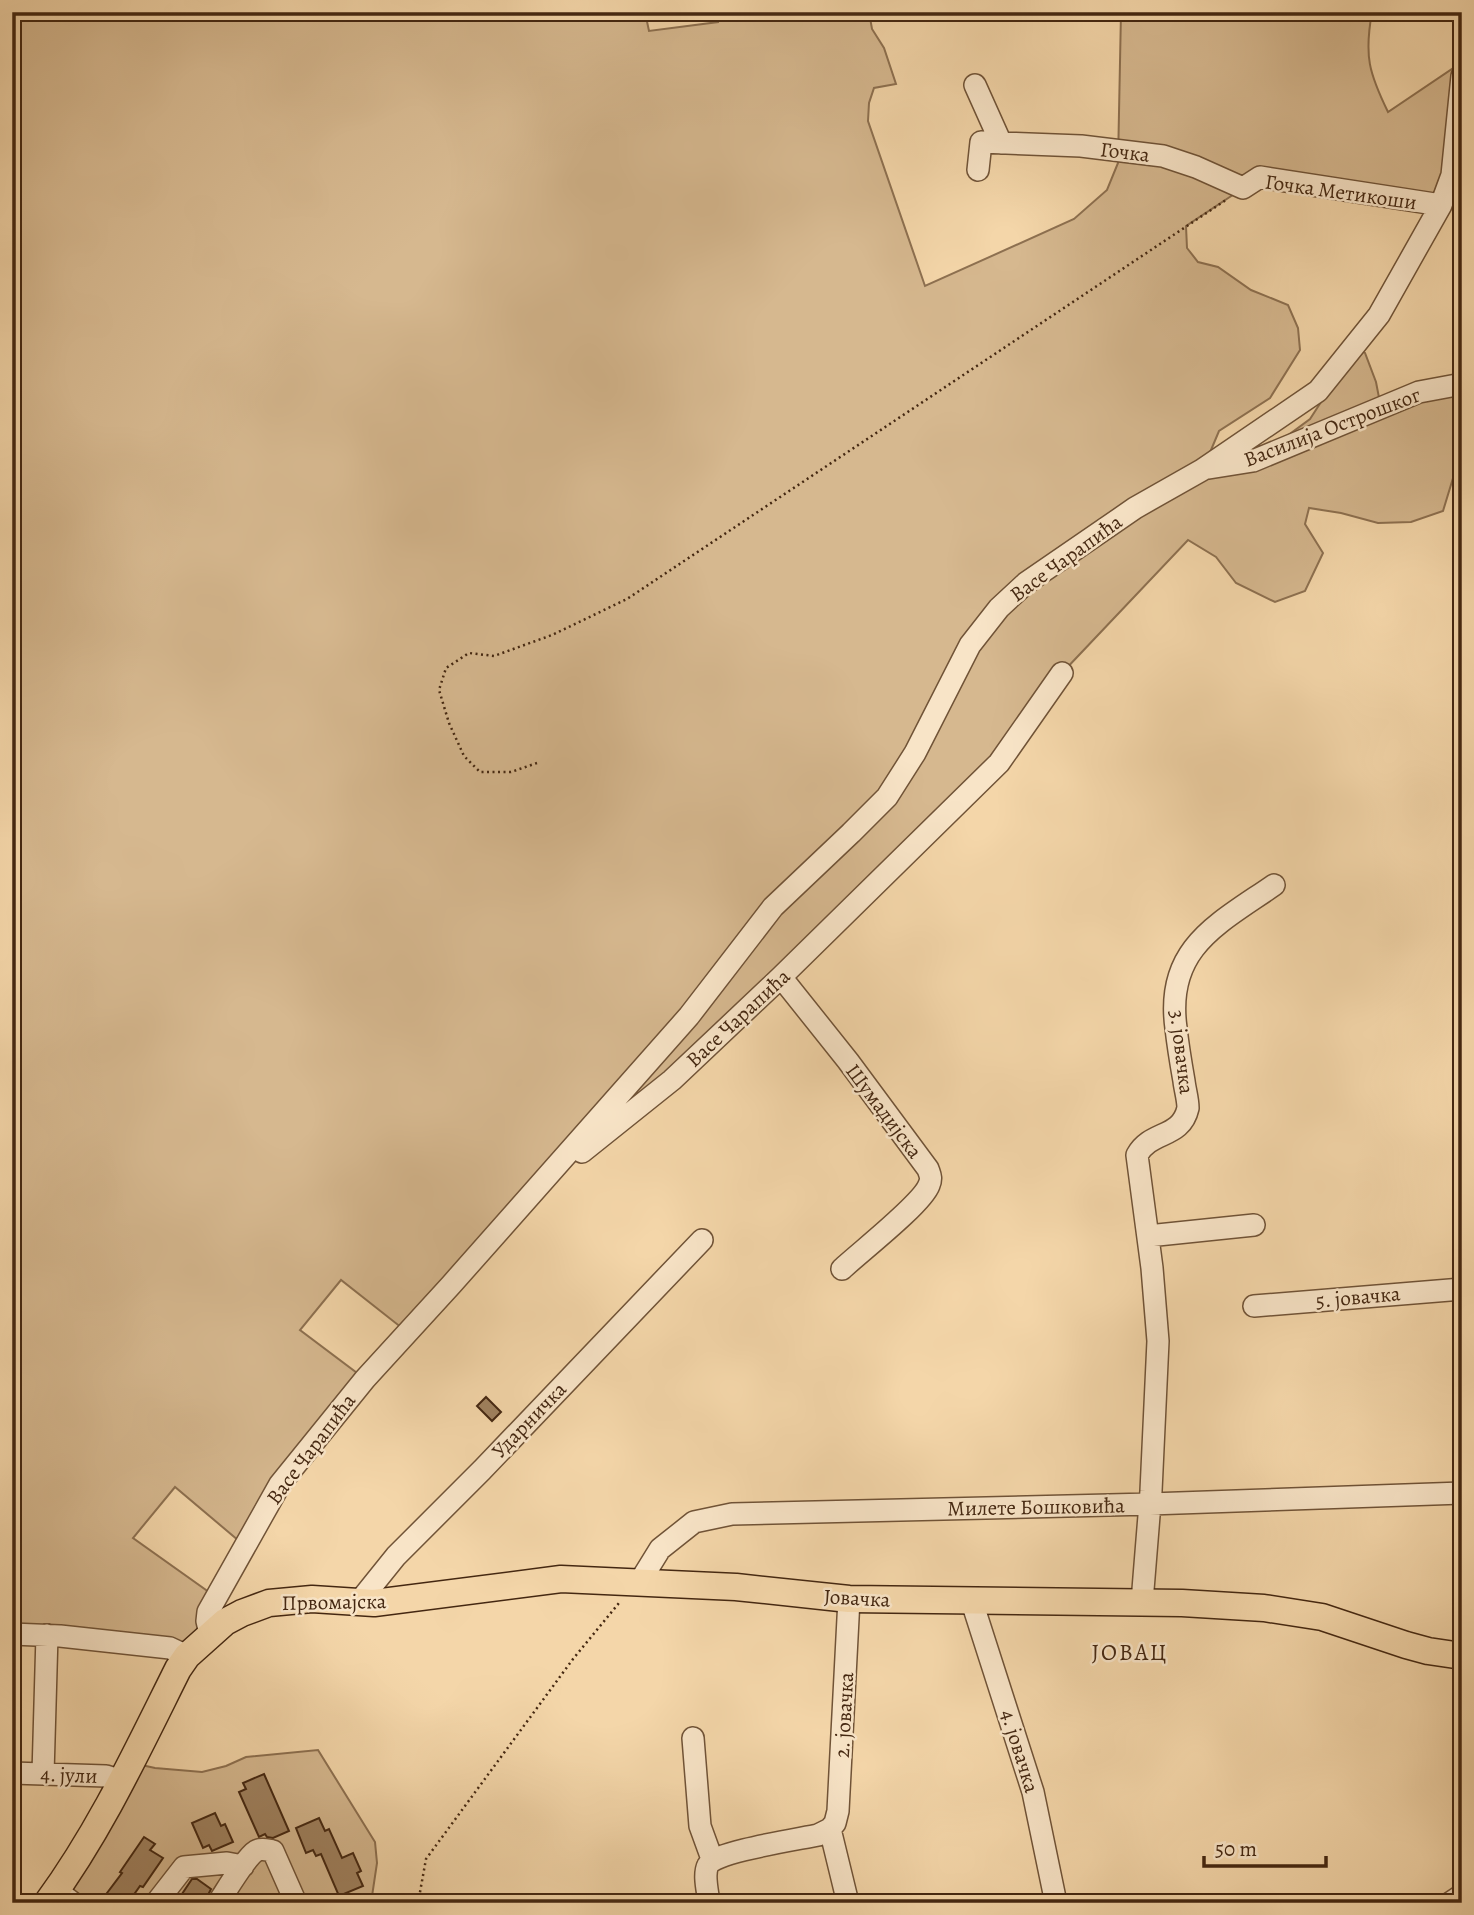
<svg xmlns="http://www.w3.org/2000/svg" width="1474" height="1915" font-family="Alegreya,serif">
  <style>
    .green { fill: #d6b88f; stroke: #8d7050; stroke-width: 2 }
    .building { fill: #a08260; stroke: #442711; stroke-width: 2 }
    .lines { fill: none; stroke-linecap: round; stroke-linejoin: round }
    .minor-casing { stroke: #705337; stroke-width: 24 }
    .major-casing { stroke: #442711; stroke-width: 29 }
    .path { stroke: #442711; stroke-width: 2.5; stroke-dasharray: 2 3.5; stroke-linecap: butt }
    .minor { stroke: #f8e4c7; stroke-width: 21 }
    .major { stroke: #f4d6a9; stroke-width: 26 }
    .labels { text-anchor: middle; stroke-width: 5; stroke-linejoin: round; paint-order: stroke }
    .street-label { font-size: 21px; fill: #442711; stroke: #f8e4c7 }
    .neighbourhood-label { font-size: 23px; letter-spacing: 2px; fill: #442711; stroke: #f8e4c7 }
  </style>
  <rect width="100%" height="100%" fill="#f4d6a9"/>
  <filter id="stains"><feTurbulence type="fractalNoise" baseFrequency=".00286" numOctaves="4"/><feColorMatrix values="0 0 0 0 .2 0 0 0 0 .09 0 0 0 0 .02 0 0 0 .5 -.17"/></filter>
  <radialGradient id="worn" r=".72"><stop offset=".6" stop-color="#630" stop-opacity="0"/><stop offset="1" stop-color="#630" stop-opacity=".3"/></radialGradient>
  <!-- green -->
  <path class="green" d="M12,12H645L649,31L718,22L719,12H869L872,29L884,48L896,84L874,88L869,103L868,121L925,286L1074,219L1107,190L1118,163L1121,12H1372C1364,56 1369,73 1388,112L1455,67L1462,77L1441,205L1260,177L1186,226L1187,248L1198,262L1218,267L1251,290L1288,305L1298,328L1300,350L1270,398L1219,431L1203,469L1253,461L1310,419L1356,348L1365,353L1376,382L1381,408L1462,392V441L1457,465L1443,511L1411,522L1378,523L1341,513L1309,508L1305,524L1323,553L1305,591L1275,602L1236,583L1216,557L1188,540L1062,673L999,763L781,977L536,1189L407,1332L341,1280L300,1330L365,1379L245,1546L175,1487L133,1538L206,1590L214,1600L187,1656L12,1634Z
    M318,1750L375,1842L377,1863L371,1903H47L132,1763L155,1768L202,1772L226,1766L246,1757Z"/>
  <!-- building -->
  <path class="building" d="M486,1397L501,1412L492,1421L477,1406Z
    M264,1774L289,1831L273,1838L267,1837L265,1834L259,1837L239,1792L246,1789L243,1783Z
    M215,1813L221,1826L225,1824L233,1842L212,1851L209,1845L203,1848L192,1823Z
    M319,1818L325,1831L329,1829L342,1858L353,1853L361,1871L357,1873L363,1886L339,1896L321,1854L316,1856L313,1850L306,1853L296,1828Z
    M144,1837L155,1844L150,1850L163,1858L143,1887L140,1886L128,1903H112L104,1897L122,1873L120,1872Z
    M192,1879H197L211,1889L204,1903H176Z"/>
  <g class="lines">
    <defs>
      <path id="minor" d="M975,85L1001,143
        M978,170L981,142L1081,146L1163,156L1196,167L1243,188L1260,177L1441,205
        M1209,468L1253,461L1419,392L1462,384
        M781,977L848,1061L928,1169C930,1175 932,1178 929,1185C922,1204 860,1252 842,1269
        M582,1152L672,1080L781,977L999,763L1062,673
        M1148,1236L1254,1225
        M1254,1306L1462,1289
        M639,1583L660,1549L694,1522L732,1514L1150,1504L1462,1493
        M359,1602L396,1556L482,1470L702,1240
        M972,1602L1033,1792L1056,1903
        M1142,1602L1151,1491L1158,1341L1152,1268L1137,1155C1151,1130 1181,1139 1188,1108C1188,1099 1185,1090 1184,1081C1181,1064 1178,1046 1176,1028C1165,948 1218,924 1274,885
        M12,1634L60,1636L170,1648L187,1656
        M210,1634L207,1621L208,1612L280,1484L365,1379L451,1285L689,1016L773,907L851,833L887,797L915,753L970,645L999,608L1026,583L1135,508L1202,470L1318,391L1379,315L1441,205L1452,175L1462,76
        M693,1738L700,1826L712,1859
        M12,1773L106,1776L122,1781
        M43,1774L47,1635
        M830,1829L848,1903
        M56,1890L73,1903
        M156,1903L184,1867L227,1863L243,1866
        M218,1903C226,1891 246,1857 256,1851C261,1848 267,1850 273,1851L296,1903
        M709,1903C708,1892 703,1875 708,1865C713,1852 800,1839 818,1835L830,1829L835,1823L838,1811L849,1599
        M1450,1903L1462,1895"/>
      <path id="major" d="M47,1903C100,1831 138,1749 178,1669L187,1656L225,1622L242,1613L269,1603L312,1599L374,1603L561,1579L736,1587L849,1599L1182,1603L1264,1608L1322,1617L1406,1645L1428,1651L1462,1656"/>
    </defs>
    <!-- minor casing -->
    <use href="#minor" class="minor-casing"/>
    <!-- major casing -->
    <use href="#major" class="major-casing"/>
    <!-- path -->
    <path class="path" d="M537,763L511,772H480L464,756L449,723L439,690L446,668L469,653L494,656L552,635L627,599L1226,200
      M418,1903L426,1859L573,1659L619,1603"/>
    <!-- minor -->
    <use href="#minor" class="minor"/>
    <!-- major -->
    <use href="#major" class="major"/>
  </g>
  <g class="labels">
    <!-- street labels -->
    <g class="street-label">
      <text transform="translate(1125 152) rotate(7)" y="7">Гочка</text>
      <text transform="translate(1341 192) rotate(8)" y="7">Гочка Метикоши</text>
      <text transform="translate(1332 427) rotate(-21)" y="7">Василија Острошког</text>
      <text transform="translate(1066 558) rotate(-36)" y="7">Васе Чарапића</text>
      <text transform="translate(738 1018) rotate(-43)" y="7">Васе Чарапића</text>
      <text transform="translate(1182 1052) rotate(83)" y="7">3. јовачка</text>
      <text transform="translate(884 1111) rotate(53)" y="7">Шумадијска</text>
      <text transform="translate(1358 1297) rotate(-5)" y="7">5. јовачка</text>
      <text transform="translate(529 1420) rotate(-46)" y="7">Ударничка</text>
      <text transform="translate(311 1449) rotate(-53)" y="7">Васе Чарапића</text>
      <text transform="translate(1036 1507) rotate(-1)" y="7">Милете Бошковића</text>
      <text transform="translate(857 1598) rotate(3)" y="7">Јовачка</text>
      <text transform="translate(334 1602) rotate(-1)" y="7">Првомајска</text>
      <text transform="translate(844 1715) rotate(-87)" y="7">2. јовачка</text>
      <text transform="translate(1020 1751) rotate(73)" y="7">4. јовачка</text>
      <text transform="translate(69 1775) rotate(2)" y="7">4. јули</text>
    </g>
    <!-- neighbourhood labels -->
    <g class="neighbourhood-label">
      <text x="1130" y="1660">ЈОВАЦ</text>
    </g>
  </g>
  <!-- margin -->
  <rect width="1474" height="1915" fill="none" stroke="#f4d6a9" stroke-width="42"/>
  <rect x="14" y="14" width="1446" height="1887" fill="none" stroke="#442711" stroke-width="3.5"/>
  <rect x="21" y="21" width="1432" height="1873" fill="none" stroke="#442711" stroke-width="2"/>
  <!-- scale -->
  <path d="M1204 1856v10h122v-10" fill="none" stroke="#442711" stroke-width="3.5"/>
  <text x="1215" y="1856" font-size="21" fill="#442711" stroke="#f8e4c7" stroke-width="5" paint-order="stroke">50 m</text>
  <rect width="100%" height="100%" filter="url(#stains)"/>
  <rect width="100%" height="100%" fill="url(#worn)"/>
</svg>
